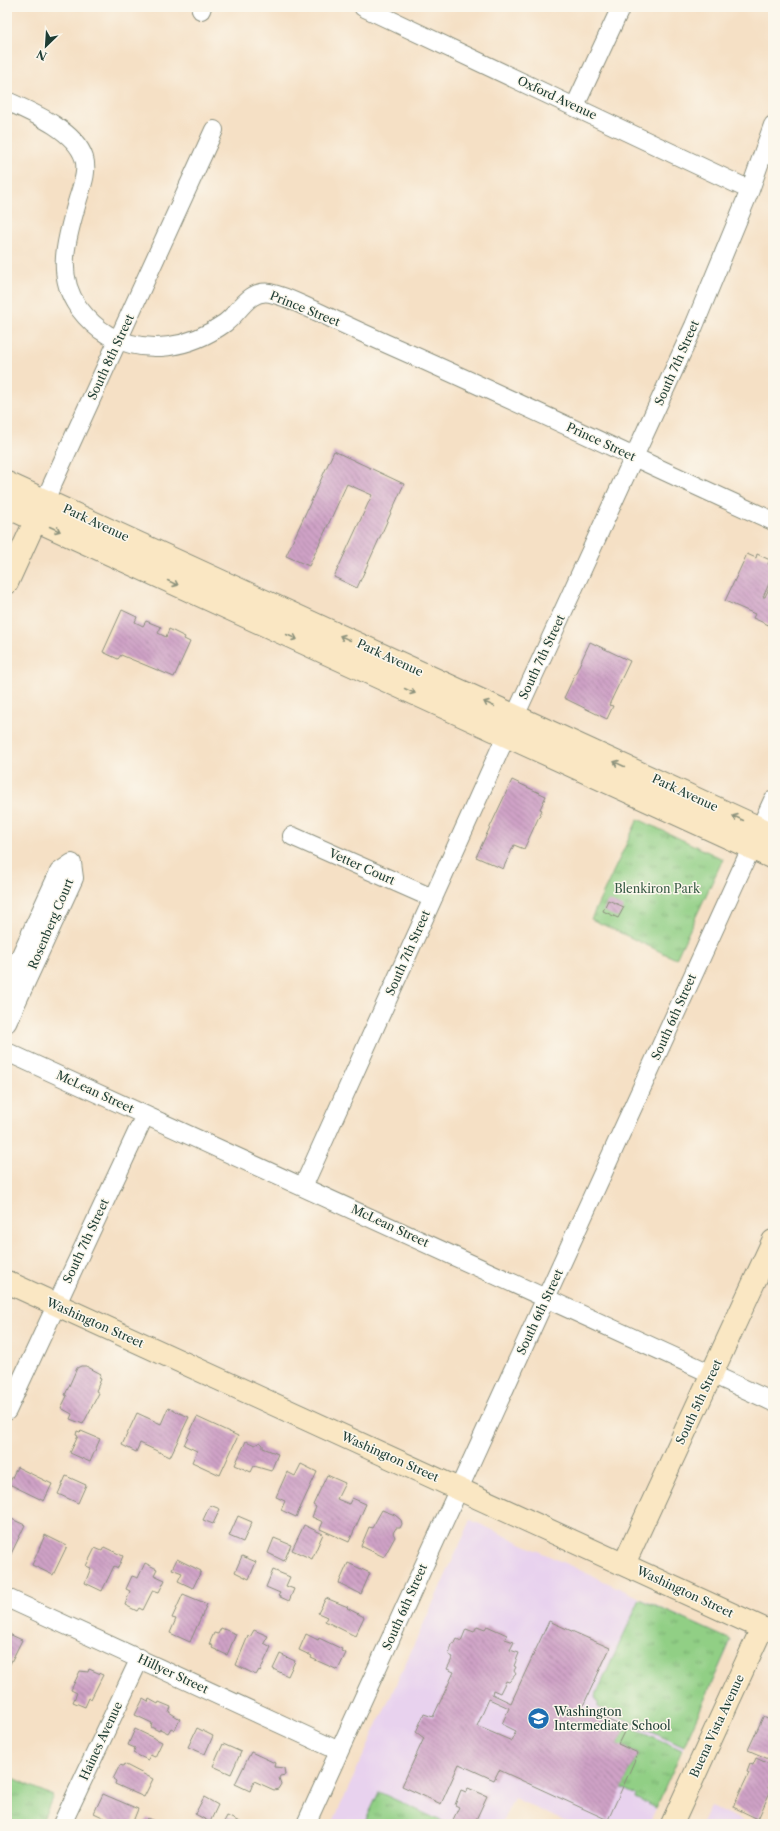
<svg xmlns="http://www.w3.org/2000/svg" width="780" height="1831" font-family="'Libre Caslon Text',serif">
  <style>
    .built { fill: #e8d2ee }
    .grass { fill: url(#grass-tufts); stroke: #58865c }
    .building { fill: url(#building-back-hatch); fill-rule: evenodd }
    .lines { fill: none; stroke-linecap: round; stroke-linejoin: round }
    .street-casing { stroke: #8a8e7c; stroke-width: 20 }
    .secondary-casing { stroke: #8a8e7c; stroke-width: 24 }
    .street { stroke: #fff; stroke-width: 18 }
    .secondary { stroke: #fae7c3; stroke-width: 22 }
    .oneway { stroke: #8c927c }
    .labels { text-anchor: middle; stroke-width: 3; stroke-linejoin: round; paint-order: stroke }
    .street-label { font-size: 12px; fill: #1f3d34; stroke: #fbf7ec }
    .park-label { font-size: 12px; fill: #365a44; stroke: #fbf7ec }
    .poi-label { font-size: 12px; fill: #1f3d34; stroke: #fbf7ec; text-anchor: start }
  </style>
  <defs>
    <pattern id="grass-tufts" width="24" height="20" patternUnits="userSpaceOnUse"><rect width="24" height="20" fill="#91cf85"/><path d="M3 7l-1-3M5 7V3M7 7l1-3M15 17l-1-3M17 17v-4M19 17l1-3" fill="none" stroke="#76a96e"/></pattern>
    <pattern id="building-back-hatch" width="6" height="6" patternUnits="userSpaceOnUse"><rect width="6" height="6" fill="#cfa2c6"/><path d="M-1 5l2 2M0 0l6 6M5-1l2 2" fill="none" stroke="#a785a2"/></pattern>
  </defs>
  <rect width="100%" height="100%" fill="#fbf7ec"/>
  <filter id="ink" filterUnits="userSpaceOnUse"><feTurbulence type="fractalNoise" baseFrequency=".025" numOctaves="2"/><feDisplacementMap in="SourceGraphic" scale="8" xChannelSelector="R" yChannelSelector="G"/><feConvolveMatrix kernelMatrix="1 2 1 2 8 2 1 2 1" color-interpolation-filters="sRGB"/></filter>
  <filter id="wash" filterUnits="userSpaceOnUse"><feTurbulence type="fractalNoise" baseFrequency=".012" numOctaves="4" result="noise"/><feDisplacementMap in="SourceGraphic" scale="16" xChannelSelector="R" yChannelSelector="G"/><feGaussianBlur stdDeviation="0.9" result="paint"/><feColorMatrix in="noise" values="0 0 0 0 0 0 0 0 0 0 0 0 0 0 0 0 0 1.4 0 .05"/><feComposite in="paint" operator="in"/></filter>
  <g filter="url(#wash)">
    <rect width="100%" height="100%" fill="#f5e0c5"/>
    <!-- built -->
    <path class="built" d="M471,1520L732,1640L649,1824H570L514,1798L501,1824H332Z
      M710,1806L717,1809L750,1824H701Z"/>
    <!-- grass -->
    <path class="grass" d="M638,819L723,859L676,959L591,919Z
      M640,1599L731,1640L684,1746L598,1707V1702L595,1697Z
      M627,1725L682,1750L656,1808L635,1798L636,1795L622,1788L638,1753L618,1744Z
      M7,1775L53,1796L41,1824H7Z
      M379,1792L441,1821L449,1824H364Z"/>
    <g id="blocks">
      <!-- building -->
      <path class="building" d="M334,451L404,484L357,588L334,577L372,495L347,484L309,566L286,556Z
        M747,554L756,558L757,554L770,560L768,564L773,566V575L763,597H765L773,580V627L753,618L755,614L725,601Z
        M122,610L137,617L135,622L143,626L146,621L161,627L158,633L166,637L169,629L185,637L184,639L190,642L174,677L121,655L118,659L103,652Z
        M590,642L630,661L609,705L613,706L607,719L564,698Z
        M512,780L546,796L540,809L542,810L524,849L514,845L503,869L476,857Z
        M608,900L624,907L618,918L603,911Z
        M81,1366H86L101,1374L99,1378L101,1379L96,1391L99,1393L83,1424L70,1419L72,1414L61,1408L67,1396L65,1395L77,1368Z
        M168,1408L189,1417L170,1457L140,1443L136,1452L122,1445L137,1413L161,1424Z
        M197,1417L238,1436L220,1475L192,1462L197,1451L184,1445Z
        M77,1431L80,1432L81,1431L100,1439L90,1462L70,1453L78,1436L76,1435Z
        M246,1441L255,1445L260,1442L263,1445V1448L278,1454L271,1471L254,1466L251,1472L235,1465Z
        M301,1464L317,1472L296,1517L281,1510L285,1501L276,1497L287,1472L295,1476Z
        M17,1467L52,1484L44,1501L9,1484Z
        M327,1475L345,1483L337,1499L349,1504L352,1498L366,1504L349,1542L320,1529L323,1522L312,1517L316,1507L313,1505Z
        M66,1476L86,1485L78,1503L58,1494Z
        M210,1505L220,1509L213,1524L203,1520Z
        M382,1510L395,1515L401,1520L402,1524L400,1528H396L393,1533L395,1537L384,1557L361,1546L369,1527L372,1528Z
        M238,1516L252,1522L243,1542L229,1536Z
        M7,1517L25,1525L10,1556L7,1555Z
        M304,1525L323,1534L312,1559L292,1550Z
        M45,1535L67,1546L53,1575L32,1565Z
        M274,1538L291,1545L284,1561L268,1553Z
        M104,1547L123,1556L118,1568L114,1566L102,1591L85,1583L91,1568L86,1566L95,1548L102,1551Z
        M242,1556L256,1562L249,1579L235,1572Z
        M177,1559L201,1571L193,1588L178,1581L182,1573L172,1569Z
        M145,1563L157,1569L154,1575L165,1580L159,1592L153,1590L143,1610L139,1608L137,1611L125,1605L130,1591L126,1589L132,1576L138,1578Z
        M348,1563L370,1573L361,1594L339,1583Z
        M273,1570L290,1577L286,1586L294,1589L289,1601L278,1596L280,1593L266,1587Z
        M183,1594L207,1604L190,1642L170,1633L176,1619L172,1618Z
        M326,1598L348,1607L347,1608L364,1617L355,1636L325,1621L327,1617L318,1613Z
        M549,1621L610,1648L582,1708L626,1728L618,1744L638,1753L608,1820L499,1770L494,1780L459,1764L441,1804L402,1786L424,1738L416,1732L424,1714L433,1717L454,1672L447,1669L453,1657L449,1655L452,1644L455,1643L457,1639L461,1641L466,1629L474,1632L477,1626L485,1629L487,1626L507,1635L505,1639L514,1642L510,1650L519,1653L514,1666L516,1667L514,1671L516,1674L509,1682L506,1681L500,1693L493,1690L492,1694L511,1703ZM489,1699L509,1708L502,1724L516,1731L512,1741L477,1726Z
        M221,1628L236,1634L227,1655L212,1648L213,1646L209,1644L214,1633L218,1634Z
        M254,1630L268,1636L264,1643L271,1647L260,1671L259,1670L256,1675L236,1665L248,1636L250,1637Z
        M7,1633L22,1640L9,1666L7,1665Z
        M306,1634L318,1640L319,1638L342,1649L341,1651L346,1653L338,1670L311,1658L312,1656L299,1650Z
        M280,1654L295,1661L288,1676L273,1669Z
        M89,1669L103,1675L91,1699L89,1698L85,1707L73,1702L77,1693L71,1690L80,1671L88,1672Z
        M143,1699L148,1702L149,1699L158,1704L159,1702L171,1707L169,1712L180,1719L175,1730L171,1728L168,1733L160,1729L159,1731L151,1727L152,1723L135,1715Z
        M763,1717L773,1721V1761L748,1750Z
        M197,1728L213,1736L205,1754L188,1747Z
        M135,1729L162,1742L155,1757L150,1755L148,1760L133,1753L135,1748L128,1745Z
        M223,1744L241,1752L231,1774L213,1766Z
        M251,1752L275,1763L274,1767L284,1768L285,1775L280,1776L279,1778L281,1784L278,1789L274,1790L254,1781L250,1791L235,1784Z
        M756,1758L773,1766V1778L768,1788L771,1790L758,1819L733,1807L749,1773L747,1772L750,1764L753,1765Z
        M124,1764L153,1779L144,1797L115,1784L116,1781L113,1779L120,1765L123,1766Z
        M468,1788L487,1796L474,1824H451L459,1807L455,1805L461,1790L466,1792Z
        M103,1794L138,1809L132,1824H117L94,1813Z
        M204,1797L218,1805L210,1822L195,1814Z
        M227,1816L244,1824H223Z
        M147,1818L161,1824H144Z"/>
    </g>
  </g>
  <g filter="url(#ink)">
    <use href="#blocks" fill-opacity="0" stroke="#8a8e7c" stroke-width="1"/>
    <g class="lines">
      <defs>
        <path id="street" d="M363,7L750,190
          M201,10L202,7
          M7,101C31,112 75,130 84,158C88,171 82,186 78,199C68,235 54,273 78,307C87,319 96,328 108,335C147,356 190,348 225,323C239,313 249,289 270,293C286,296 303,306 318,312C349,327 380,341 412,355C533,409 652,466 773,521
          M575,106L621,7
          M45,500L214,130
          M292,836L432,898
          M7,985L59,872L72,863L74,878L7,1023
          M7,1052L773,1402
          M303,1187L515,716L694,326L750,190L773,125
          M7,1411L145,1115
          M7,1598L339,1751
          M62,1824L140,1658
          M306,1824L773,800"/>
        <path id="secondary" d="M7,483L773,834
          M7,507L773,858
          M7,583L42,506
          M7,1282L762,1628L672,1824
          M624,1564L773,1241"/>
      </defs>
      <!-- street casing -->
      <use href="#street" class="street-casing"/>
      <!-- secondary casing -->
      <use href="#secondary" class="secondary-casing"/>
      <!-- street -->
      <use href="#street" class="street"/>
      <!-- secondary -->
      <use href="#secondary" class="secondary"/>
    </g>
    <!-- one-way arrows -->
    <defs><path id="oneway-shaft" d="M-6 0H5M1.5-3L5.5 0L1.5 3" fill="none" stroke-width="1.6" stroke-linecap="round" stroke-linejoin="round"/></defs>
    <g class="oneway">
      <use href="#oneway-shaft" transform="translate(55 529) rotate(25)"/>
      <use href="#oneway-shaft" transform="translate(173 583) rotate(25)"/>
      <use href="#oneway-shaft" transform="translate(292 637) rotate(25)"/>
      <use href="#oneway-shaft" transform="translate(345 638) rotate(-155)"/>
      <use href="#oneway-shaft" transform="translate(410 691) rotate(25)"/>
      <use href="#oneway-shaft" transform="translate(489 704) rotate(-155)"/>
      <use href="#oneway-shaft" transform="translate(619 764) rotate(-155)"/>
      <use href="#oneway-shaft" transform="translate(738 818) rotate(-155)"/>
    </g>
  </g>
  <!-- icons -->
  <defs>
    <symbol id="school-disc" viewBox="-11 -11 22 22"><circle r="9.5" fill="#1f6fb2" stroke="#fbf7ec"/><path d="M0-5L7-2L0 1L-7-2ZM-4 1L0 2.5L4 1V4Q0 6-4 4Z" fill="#fff"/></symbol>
  </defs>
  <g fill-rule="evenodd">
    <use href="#school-disc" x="526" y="1706" width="25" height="25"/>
  </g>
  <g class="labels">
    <!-- street labels -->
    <g class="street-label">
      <text transform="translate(557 98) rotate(25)" y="4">Oxford Avenue</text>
      <text transform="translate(305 309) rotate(22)" y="4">Prince Street</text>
      <text transform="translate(111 357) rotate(-65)" y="4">South 8th Street</text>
      <text transform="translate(677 363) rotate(-66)" y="4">South 7th Street</text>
      <text transform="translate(601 442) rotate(25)" y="4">Prince Street</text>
      <text transform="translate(96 523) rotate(25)" y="4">Park Avenue</text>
      <text transform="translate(542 657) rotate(-65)" y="4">South 7th Street</text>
      <text transform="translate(390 658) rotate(25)" y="4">Park Avenue</text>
      <text transform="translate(685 793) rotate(25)" y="4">Park Avenue</text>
      <text transform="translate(362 867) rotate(24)" y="4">Vetter Court</text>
      <text transform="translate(51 924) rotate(-67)" y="4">Rosenberg Court</text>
      <text transform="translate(408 953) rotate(-66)" y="4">South 7th Street</text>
      <text transform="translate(674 1017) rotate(-66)" y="4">South 6th Street</text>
      <text transform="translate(95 1092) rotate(25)" y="4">McLean Street</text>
      <text transform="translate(390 1226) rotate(25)" y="4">McLean Street</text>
      <text transform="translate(86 1241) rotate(-65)" y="4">South 7th Street</text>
      <text transform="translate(540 1312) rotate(-65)" y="4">South 6th Street</text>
      <text transform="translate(95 1323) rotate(24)" y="4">Washington Street</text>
      <text transform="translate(699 1402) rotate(-65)" y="4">South 5th Street</text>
      <text transform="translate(390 1457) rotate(24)" y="4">Washington Street</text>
      <text transform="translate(685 1592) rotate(25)" y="4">Washington Street</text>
      <text transform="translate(405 1607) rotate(-66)" y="4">South 6th Street</text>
      <text transform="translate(173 1674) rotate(25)" y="4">Hillyer Street</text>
      <text transform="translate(717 1726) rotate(-65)" y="4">Buena Vista Avenue</text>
      <text transform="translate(101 1741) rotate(-65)" y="4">Haines Avenue</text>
    </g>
    <!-- park labels -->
    <g class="park-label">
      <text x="657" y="893">Blenkiron Park</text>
    </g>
    <!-- poi labels -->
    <g class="poi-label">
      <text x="554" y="1716">Washington<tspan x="554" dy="14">Intermediate School</tspan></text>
    </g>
  </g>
  <!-- margin -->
  <rect width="780" height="1831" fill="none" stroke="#fbf7ec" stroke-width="24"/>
  <!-- north arrow -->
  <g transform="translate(46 46) rotate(205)" stroke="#fbf7ec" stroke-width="3" paint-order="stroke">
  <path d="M0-3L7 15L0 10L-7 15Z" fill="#1f3d34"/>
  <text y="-6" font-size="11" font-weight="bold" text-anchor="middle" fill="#1f3d34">N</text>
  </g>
</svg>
